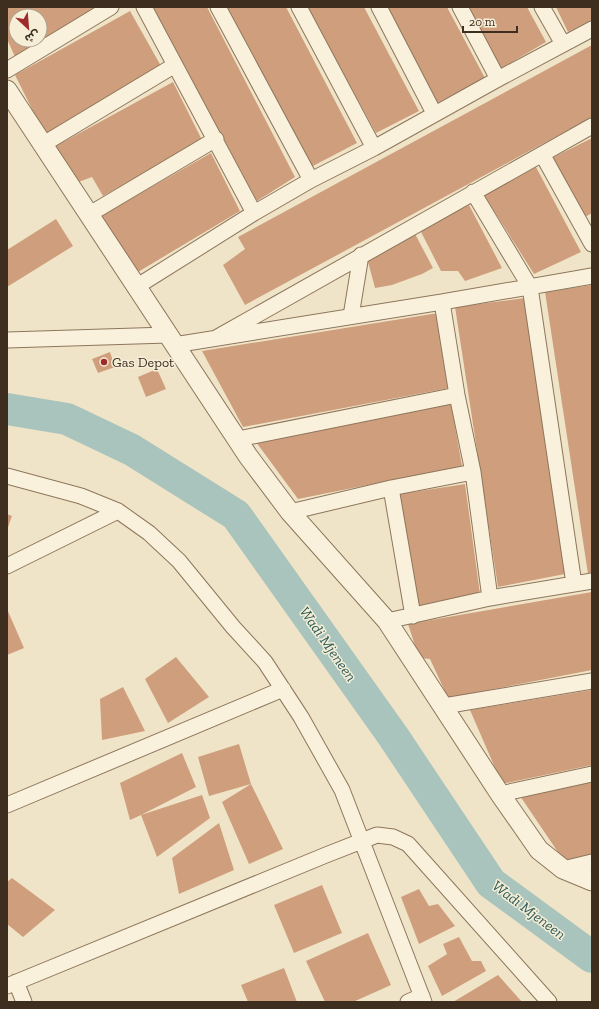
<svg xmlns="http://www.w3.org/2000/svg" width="599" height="1009" font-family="'Zilla Slab','Noto Sans Arabic',serif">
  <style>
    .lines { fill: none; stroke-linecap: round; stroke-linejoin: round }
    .river { stroke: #a9c4bc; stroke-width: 32 }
    .building { fill: #cf9f7d; fill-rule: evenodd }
    .minor-casing { stroke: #8d765c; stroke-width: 17 }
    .tertiary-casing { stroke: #8d765c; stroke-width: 21 }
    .minor { stroke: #faf1dc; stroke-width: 15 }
    .tertiary { stroke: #faf1dc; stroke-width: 19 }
    .poi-dot { fill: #9e2a2b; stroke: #f7eed8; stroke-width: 1.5 }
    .labels { text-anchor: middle; stroke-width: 3; stroke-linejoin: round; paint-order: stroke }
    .poi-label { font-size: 14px; fill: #3d2e20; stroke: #f7eed8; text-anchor: start }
    .water-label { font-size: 15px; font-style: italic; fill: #2f5d5a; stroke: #f7eed8 }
  </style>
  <rect width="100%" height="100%" fill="#f0e4c8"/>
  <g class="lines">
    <!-- river -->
    <path class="river" d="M7,409L67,419L132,450L236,515L393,736L491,883L592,957"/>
  </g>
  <!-- building -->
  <path class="building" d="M7,7H99L15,57L7,39ZM16,16H40V40H16Z
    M152,7H207L295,177L257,201Z
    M225,7H286L357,143L311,167Z
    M307,7H364L419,111L376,133Z
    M386,7H447L485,78L437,103Z
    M467,7H527L546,42L500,69Z
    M556,7H592V20L568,32Z
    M130,11L161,66L45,135L15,75Z
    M592,45V117L245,305L223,265L245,249L238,237Z
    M173,82L202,140L103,196L92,177L76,183L54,147Z
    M592,138V213L585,217L552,158Z
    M211,153L240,211L138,272L101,216Z
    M536,167L581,252L534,274L484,195Z
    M469,205L502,268L465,281L458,271H441L420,230Z
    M56,219L73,246L7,287V250Z
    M414,232L433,268L422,274L392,285L375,288L367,258Z
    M592,285V573L588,574L545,292Z
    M525,298L565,574L498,587L455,307Z
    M438,313L449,388L243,427L202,351Z
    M110,352L115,367L98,373L92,359Z
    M157,369L166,389L146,397L138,377Z
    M451,404L462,466L298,499L256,442Z
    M465,484L480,594L417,608L400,494Z
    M7,514L12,516L7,530Z
    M592,592V670L448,698L430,659L419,658L408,624Z
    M7,609L24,648L7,655Z
    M176,657L209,697L168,723L145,679Z
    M123,687L145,731L102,740L100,699Z
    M592,690V765L502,784L470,710Z
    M239,744L251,784L209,796L198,757Z
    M182,753L196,787L141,815L202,795L210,818L157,857L141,815L130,820L120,783Z
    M592,782V854L564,861L520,796Z
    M251,784L283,849L249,864L222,802Z
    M219,823L234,870L179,894L172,858Z
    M12,878L55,910L23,937L7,924V882Z
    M322,885L342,933L294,953L274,905Z
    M419,889L429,906L438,904L455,926L419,944L401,897Z
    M368,933L391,985L353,1002H325L306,961Z
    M459,937L472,961H481L486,971L442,996L428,966L447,954L443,944Z
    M284,968L297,1002H248L241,985Z
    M498,975L522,1002H453Z"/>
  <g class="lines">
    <defs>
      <path id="minor" d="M144,7L254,213
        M218,7L311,180
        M299,7L374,148
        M379,7L434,113
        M460,7L498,79
        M542,7L563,44
        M7,70L111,7
        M42,145L175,65
        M542,154L592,244
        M473,192L530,287L574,584
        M88,215L216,139
        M136,287L254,213L311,180L374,148L498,79L592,29
        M442,302L457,395L473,472L490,598
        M351,316L361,255
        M216,338L592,126
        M7,340L168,335
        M174,345L442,302L592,276
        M238,439L457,395
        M7,476L81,496L118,511L149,533L179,561L233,627L265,662L301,717L342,790L424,1002
        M391,488L413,616
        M290,512L391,488L473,472
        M7,566L118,511
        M387,621L490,598L592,581
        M444,706L592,681
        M500,794L592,774
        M7,805L283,689
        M563,869L592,862
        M16,982L24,1002
        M7,986L326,855L377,835L393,837L408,844L549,1002
        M408,1002L422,996"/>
      <path id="tertiary" d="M7,90L248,456L290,512L387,621L500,794L539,850L563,869L592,881"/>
    </defs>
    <!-- minor casing -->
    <use href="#minor" class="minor-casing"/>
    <!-- tertiary casing -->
    <use href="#tertiary" class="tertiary-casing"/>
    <!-- minor -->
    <use href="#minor" class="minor"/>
    <!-- tertiary -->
    <use href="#tertiary" class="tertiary"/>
  </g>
  <!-- markers -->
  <circle class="poi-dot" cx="104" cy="362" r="4"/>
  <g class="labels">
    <!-- poi labels -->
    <g class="poi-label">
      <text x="112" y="367">Gas Depot</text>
    </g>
    <!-- water labels -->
    <g class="water-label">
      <text transform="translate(328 644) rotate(55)" y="5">Wadi Mjeneen</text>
      <text transform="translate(529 910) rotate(37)" y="5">Wadi Mjeneen</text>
    </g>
  </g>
  <!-- border -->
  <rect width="599" height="1009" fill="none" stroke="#3d2e20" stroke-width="16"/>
  <!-- north arrow -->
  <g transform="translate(28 28) rotate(154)"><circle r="19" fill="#f7eed8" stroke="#ada18e"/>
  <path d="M0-3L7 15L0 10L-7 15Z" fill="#9e2a2b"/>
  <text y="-6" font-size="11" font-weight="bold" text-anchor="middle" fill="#3d2e20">ش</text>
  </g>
  <!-- scale -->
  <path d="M463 26v6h54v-6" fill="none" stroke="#3d2e20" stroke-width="2"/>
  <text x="469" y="26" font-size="12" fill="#3d2e20" stroke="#f7eed8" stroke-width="3" paint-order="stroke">20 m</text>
</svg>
